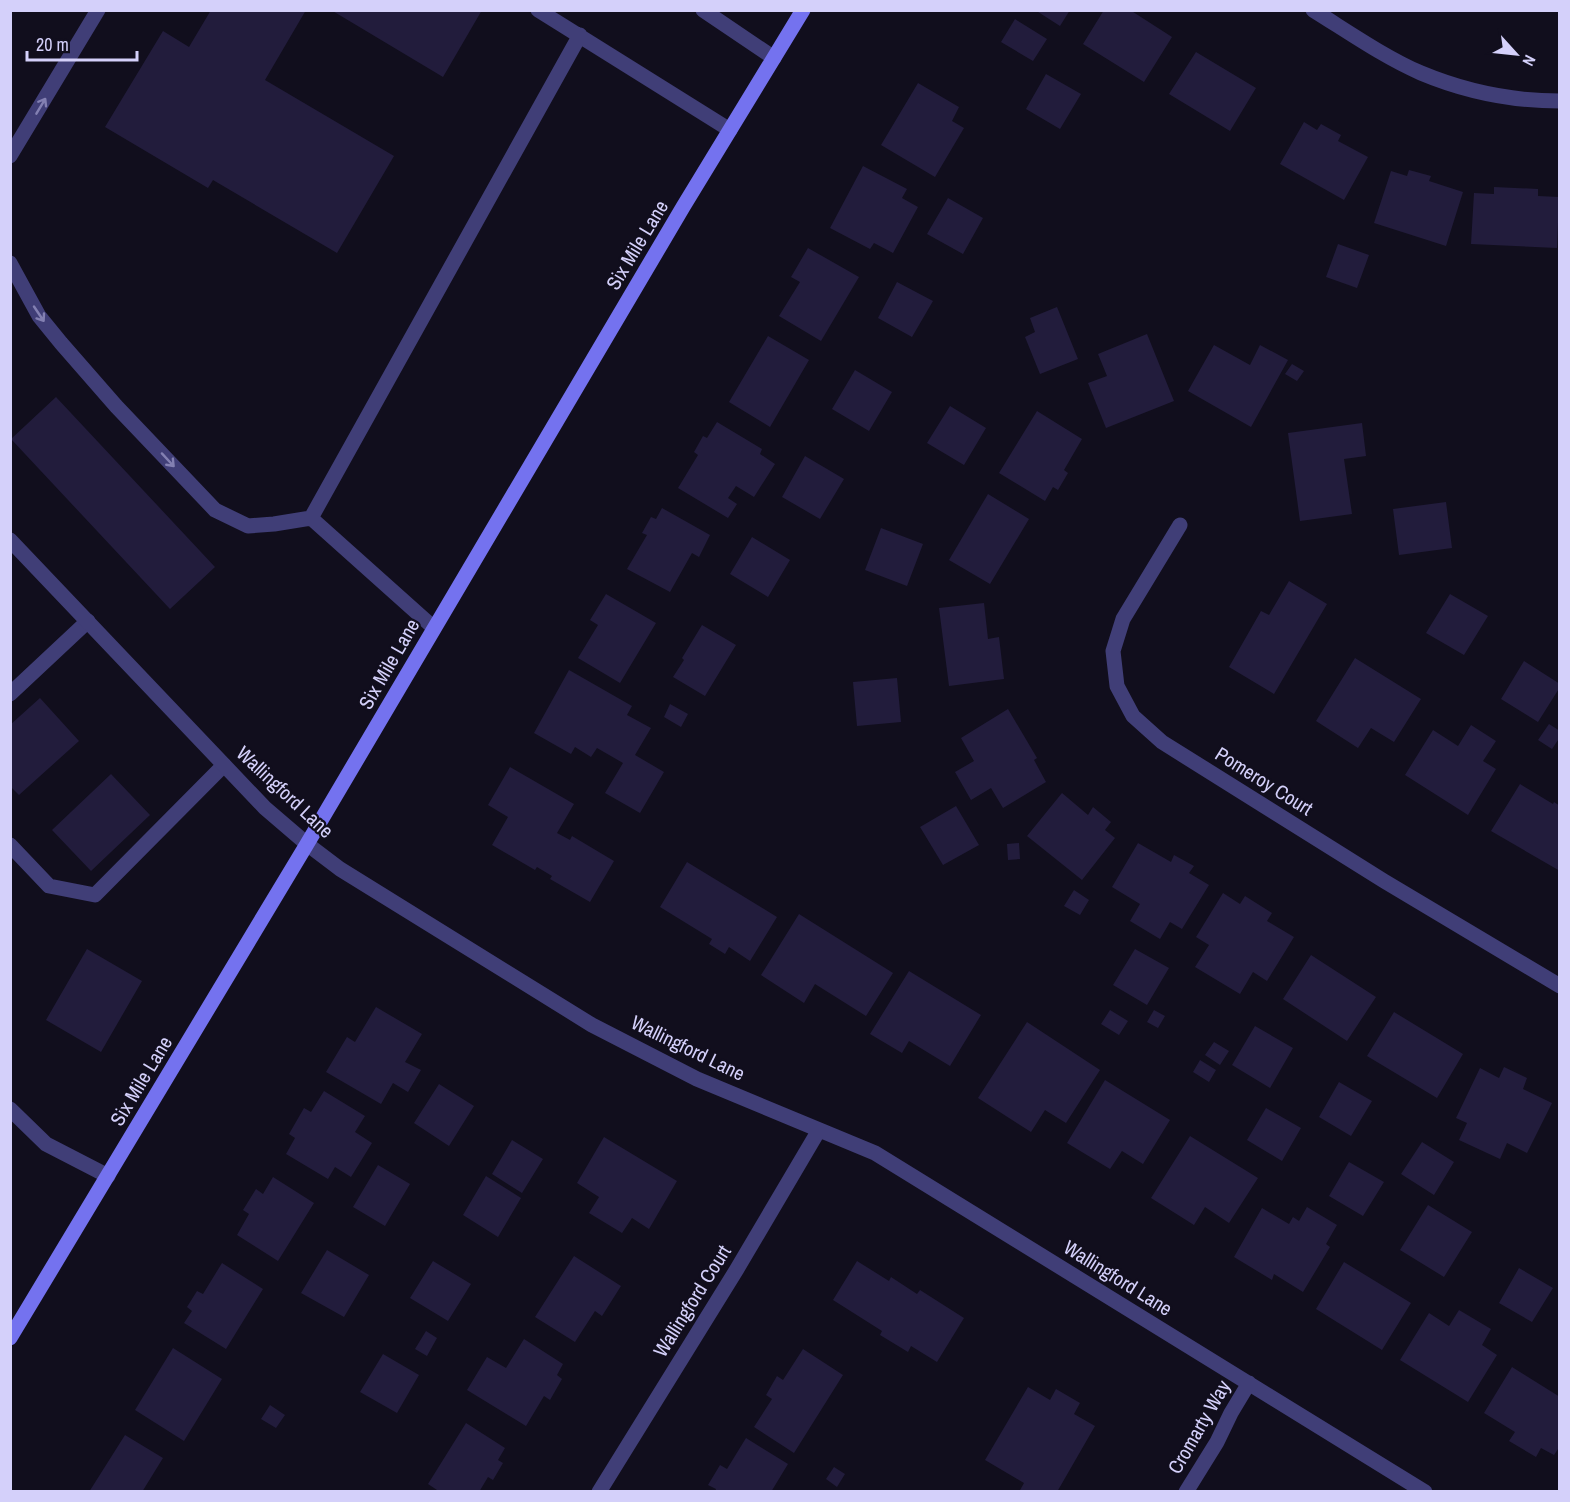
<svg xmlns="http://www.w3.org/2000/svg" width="1570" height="1502" font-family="'Archivo Narrow',sans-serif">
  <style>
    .building { fill: #221c3c }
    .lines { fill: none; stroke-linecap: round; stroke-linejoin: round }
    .lane { stroke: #403e77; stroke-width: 15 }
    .street { stroke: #403e77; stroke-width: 15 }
    .secondary { stroke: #7472ef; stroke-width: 15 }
    .oneway { stroke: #8380b2 }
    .labels { text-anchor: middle; stroke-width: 4.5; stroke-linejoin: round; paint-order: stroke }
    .street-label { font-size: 20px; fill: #d4d0fa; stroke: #110e1d }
  </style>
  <rect width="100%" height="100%" fill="#110e1d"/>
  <!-- building -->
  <path class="building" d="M211,10H306L265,80L394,156L337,253L213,180L208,188L105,127L163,31L189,47Z
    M331,10H482L443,77Z
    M1035,10H1070L1060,26Z
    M1104,10H1130L1172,37L1144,82L1083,44Z
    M1015,19L1047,39L1033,61L1001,42Z
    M1196,52L1256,88L1230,131L1169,94Z
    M1046,74L1081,94L1060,129L1026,109Z
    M918,83L959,107L952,121L964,128L935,177L881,145Z
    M1304,122L1317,130L1321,124L1341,135L1338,141L1368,157L1344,200L1280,164Z
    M863,166L907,189L902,198L918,207L893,253L874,243L870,249L830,228Z
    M1409,170L1431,176L1429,181L1463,192L1446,246L1374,223L1391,171L1407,176Z
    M1494,187L1538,189V196L1559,197L1557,248L1471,244L1474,193L1494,194Z
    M948,198L983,218L963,254L927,234Z
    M1338,244L1369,255L1357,288L1326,277Z
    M808,248L859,277L821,341L779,316L800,282L791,277Z
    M897,282L933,301L912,337L878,318Z
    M1057,307L1078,359L1040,374L1025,337L1035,332L1030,318Z
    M1147,334L1174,401L1106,428L1088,383L1107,376L1098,354Z
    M768,336L809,360L770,427L729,402Z
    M1214,345L1250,365L1260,345L1288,360L1251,427L1188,391Z
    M1292,364L1304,371L1297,381L1285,374Z
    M855,370L892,392L869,431L832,409Z
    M56,397L215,567L170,609L11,439Z
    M950,406L986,428L964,465L927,443Z
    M1037,411L1082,439L1064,470L1068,473L1058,490L1053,487L1045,501L999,473Z
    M717,422L762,449L760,454L775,464L754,497L736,486L728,498L737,504L728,518L678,488L698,455L694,452L703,436L707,438Z
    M1362,423L1366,456L1344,459L1352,514L1300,521L1288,433Z
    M805,456L844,479L820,519L782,497Z
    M988,494L1029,519L990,584L949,560Z
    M1446,502L1452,548L1399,555L1393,509Z
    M662,508L710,535L699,557L692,553L670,592L627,569L647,535L642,533L651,517L656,519Z
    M881,528L923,544L907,586L865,570Z
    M752,537L790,560L768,597L730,574Z
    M1289,581L1327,604L1274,694L1229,667L1261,611L1269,615Z
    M606,594L656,623L620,683L578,658L598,625L590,620Z
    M1450,594L1488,616L1464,655L1426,633Z
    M984,603L988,639L999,637L1004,679L949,686L939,608Z
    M702,625L736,645L705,696L673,677L684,660L682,658Z
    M1355,658L1421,699L1394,742L1371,728L1358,748L1316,721Z
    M1524,661L1560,684V687L1538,722L1501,699Z
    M569,670L632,706L627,715L651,728L635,755L664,772L640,813L605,793L623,763L597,748L591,757L575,747L571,754L534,733Z
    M897,678L901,722L857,726L853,682Z
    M40,698L79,741L19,795L10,786V725Z
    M670,704L688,714L681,727L664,717Z
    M1008,709L1037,758L1034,760L1046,782L1003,808L991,788L971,800L955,772L974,761L961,738Z
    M1549,724L1560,731V737L1552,749L1538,740Z
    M1471,725L1496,741L1483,761L1496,769L1468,815L1405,775L1433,730L1458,746Z
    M510,767L574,804L557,833L570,840L572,836L614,861L590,902L550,879L552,876L537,867L535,870L492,845L508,817L488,805Z
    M111,774L150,815L91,871L52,830Z
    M1520,784L1553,804L1554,802L1560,806V871L1491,831Z
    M1062,793L1088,815L1093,807L1111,822L1105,830L1115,838L1082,880L1027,836Z
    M956,806L979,845L943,865L920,827Z
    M1019,843L1020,859L1008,860L1007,844Z
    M1138,843L1171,862L1174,855L1194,866L1189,873L1209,885L1182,929L1170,922L1160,939L1130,921L1140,904L1112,887Z
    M687,862L777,917L750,961L729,947L725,954L709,944L712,939L660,907Z
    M1074,890L1089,900L1080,915L1064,906Z
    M1223,893L1240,904L1245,896L1272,913L1267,921L1294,937L1267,981L1253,972L1240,994L1195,967L1209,945L1196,937Z
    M799,914L893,973L866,1016L815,984L804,1003L761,975Z
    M87,949L142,981L101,1052L46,1020Z
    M1135,949L1169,968L1147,1005L1113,985Z
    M1311,955L1376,997L1347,1041L1283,999Z
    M909,971L981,1015L950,1066L909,1041L902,1053L870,1034Z
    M376,1007L422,1034L405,1062L421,1070L408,1092L393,1083L381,1104L326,1072L347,1037L355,1042Z
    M1110,1010L1128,1021L1119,1035L1101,1024Z
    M1154,1010L1165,1016L1158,1028L1147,1022Z
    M1394,1012L1463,1054L1437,1098L1367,1056Z
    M1027,1022L1100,1070L1066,1123L1045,1110L1031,1132L978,1098Z
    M1255,1026L1293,1048L1270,1088L1232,1065Z
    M1214,1042L1229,1051L1220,1065L1205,1055Z
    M1200,1060L1216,1070L1209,1082L1193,1072Z
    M1504,1067L1527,1078L1523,1089L1552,1103L1527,1153L1507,1143L1500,1159L1459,1140L1467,1123L1456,1118L1480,1068L1499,1078Z
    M1105,1080L1170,1120L1143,1164L1122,1151L1110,1169L1067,1143Z
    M1339,1082L1372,1101L1351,1136L1319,1117Z
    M439,1084L474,1106L449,1146L414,1123Z
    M324,1091L365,1116L355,1132L372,1143L351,1177L335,1167L328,1179L286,1154L295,1138L289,1134L304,1108L311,1112Z
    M1266,1108L1301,1128L1282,1161L1247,1140Z
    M1190,1136L1258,1178L1229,1223L1205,1207L1194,1225L1151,1198Z
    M604,1137L677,1181L649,1229L632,1218L622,1233L589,1213L599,1197L577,1183Z
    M512,1140L543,1159L522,1193L492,1174Z
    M1422,1142L1454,1162L1434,1195L1401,1174Z
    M1349,1162L1384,1182L1363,1216L1329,1196Z
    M378,1165L410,1184L385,1226L353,1207Z
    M486,1176L521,1198L498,1237L463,1215Z
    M273,1177L314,1203L278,1261L237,1235L249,1214L243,1210L256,1189L263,1194Z
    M1428,1205L1472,1232L1444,1277L1400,1250Z
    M1307,1207L1337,1225L1326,1244L1330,1247L1303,1292L1274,1274L1272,1280L1234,1257L1262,1208L1289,1224L1293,1217L1299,1221Z
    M327,1250L369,1275L344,1317L301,1293Z
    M574,1256L621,1286L602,1316L595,1311L575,1342L535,1317Z
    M433,1261L471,1284L448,1321L410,1298Z
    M857,1261L889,1281L891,1277L917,1294L920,1290L964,1318L937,1362L911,1346L908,1352L880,1335L882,1331L833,1300Z
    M1344,1262L1411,1303L1382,1350L1316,1309Z
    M222,1263L263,1289L226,1349L184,1323L192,1311L187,1307L197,1291L203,1294Z
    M1519,1268L1553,1288L1532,1322L1499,1303Z
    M1459,1310L1491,1329L1482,1345L1497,1355L1468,1402L1400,1360L1429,1313L1449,1326Z
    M426,1331L437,1338L427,1356L415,1349Z
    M524,1339L563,1364L557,1375L562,1379L550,1400L544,1396L526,1426L467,1390L487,1357L506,1368Z
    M173,1348L222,1379L184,1441L135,1410Z
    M803,1349L843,1375L794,1453L754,1427L772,1399L766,1395L777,1376L783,1380Z
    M383,1354L419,1375L397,1413L360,1392Z
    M1512,1367L1560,1397V1446L1554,1455L1541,1448L1536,1457L1509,1441L1515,1432L1484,1413Z
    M1028,1387L1050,1400L1056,1389L1080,1403L1074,1414L1095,1426L1057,1492H1019L1024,1483L985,1460Z
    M270,1405L285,1415L276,1428L261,1419Z
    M466,1423L505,1448L498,1460L503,1463L493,1480L488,1477L479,1492H440L428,1484Z
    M125,1435L163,1458L142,1492H89Z
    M746,1438L788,1464L771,1492H715L716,1489L708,1485L720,1465L727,1469Z
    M834,1467L845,1474L837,1487L826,1479Z"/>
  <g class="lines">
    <!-- lane -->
    <path class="lane" d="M538,10L730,130
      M10,156L98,10
      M10,263L39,316L61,343L116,406L215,510L248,526L274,524L311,518
      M311,518L580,35
      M311,518L434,628
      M10,694L88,621
      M10,845L49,886L95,895L224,765
      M10,1109L46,1144L108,1176"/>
    <!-- street -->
    <path class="street" d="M703,10L774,58
      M1313,10C1347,31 1384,57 1421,73C1464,91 1512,101 1560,101
      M1180,525L1123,619L1113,651L1117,686L1133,716L1162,742L1384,881L1560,986
      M10,540L265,808L307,844L340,869L592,1025L697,1079L875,1153L1425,1492
      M599,1492L737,1269L819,1130
      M1186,1492L1217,1442L1231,1413L1249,1383"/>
    <!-- secondary -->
    <path class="secondary" d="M10,1338L307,844L683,207L803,10"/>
  </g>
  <!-- one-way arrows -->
  <defs><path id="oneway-shaft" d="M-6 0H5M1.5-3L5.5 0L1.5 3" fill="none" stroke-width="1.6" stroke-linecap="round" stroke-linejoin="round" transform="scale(1.5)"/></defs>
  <g class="oneway">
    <use href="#oneway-shaft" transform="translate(41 106) rotate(-59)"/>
    <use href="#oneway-shaft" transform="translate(39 314) rotate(56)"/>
    <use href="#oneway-shaft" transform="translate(168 460) rotate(47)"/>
  </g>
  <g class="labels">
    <!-- street labels -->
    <g class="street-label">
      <text transform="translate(637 245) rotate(-59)" y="7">Six Mile Lane</text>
      <text transform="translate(389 664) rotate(-60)" y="7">Six Mile Lane</text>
      <text transform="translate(1264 781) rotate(32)" y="7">Pomeroy Court</text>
      <text transform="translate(285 792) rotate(43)" y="7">Wallingford Lane</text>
      <text transform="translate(688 1048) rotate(26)" y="7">Wallingford Lane</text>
      <text transform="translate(141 1081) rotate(-59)" y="7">Six Mile Lane</text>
      <text transform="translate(1118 1278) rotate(32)" y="7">Wallingford Lane</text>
      <text transform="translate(692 1301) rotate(-58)" y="7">Wallingford Court</text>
      <text transform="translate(1199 1427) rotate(-60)" y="7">Cromarty Way</text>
    </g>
  </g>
  <!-- border -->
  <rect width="1570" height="1502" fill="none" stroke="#d4d0fa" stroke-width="24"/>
  <!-- north arrow -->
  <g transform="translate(1516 54) rotate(117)" stroke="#110e1d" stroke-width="4.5" paint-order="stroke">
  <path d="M0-4.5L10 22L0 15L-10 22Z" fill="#d4d0fa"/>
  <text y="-9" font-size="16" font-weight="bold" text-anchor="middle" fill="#d4d0fa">N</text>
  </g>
  <!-- scale -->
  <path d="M27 51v9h110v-9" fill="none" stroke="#d4d0fa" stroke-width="3"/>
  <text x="36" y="51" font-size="18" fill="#d4d0fa" stroke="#110e1d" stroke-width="4.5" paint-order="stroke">20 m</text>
</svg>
